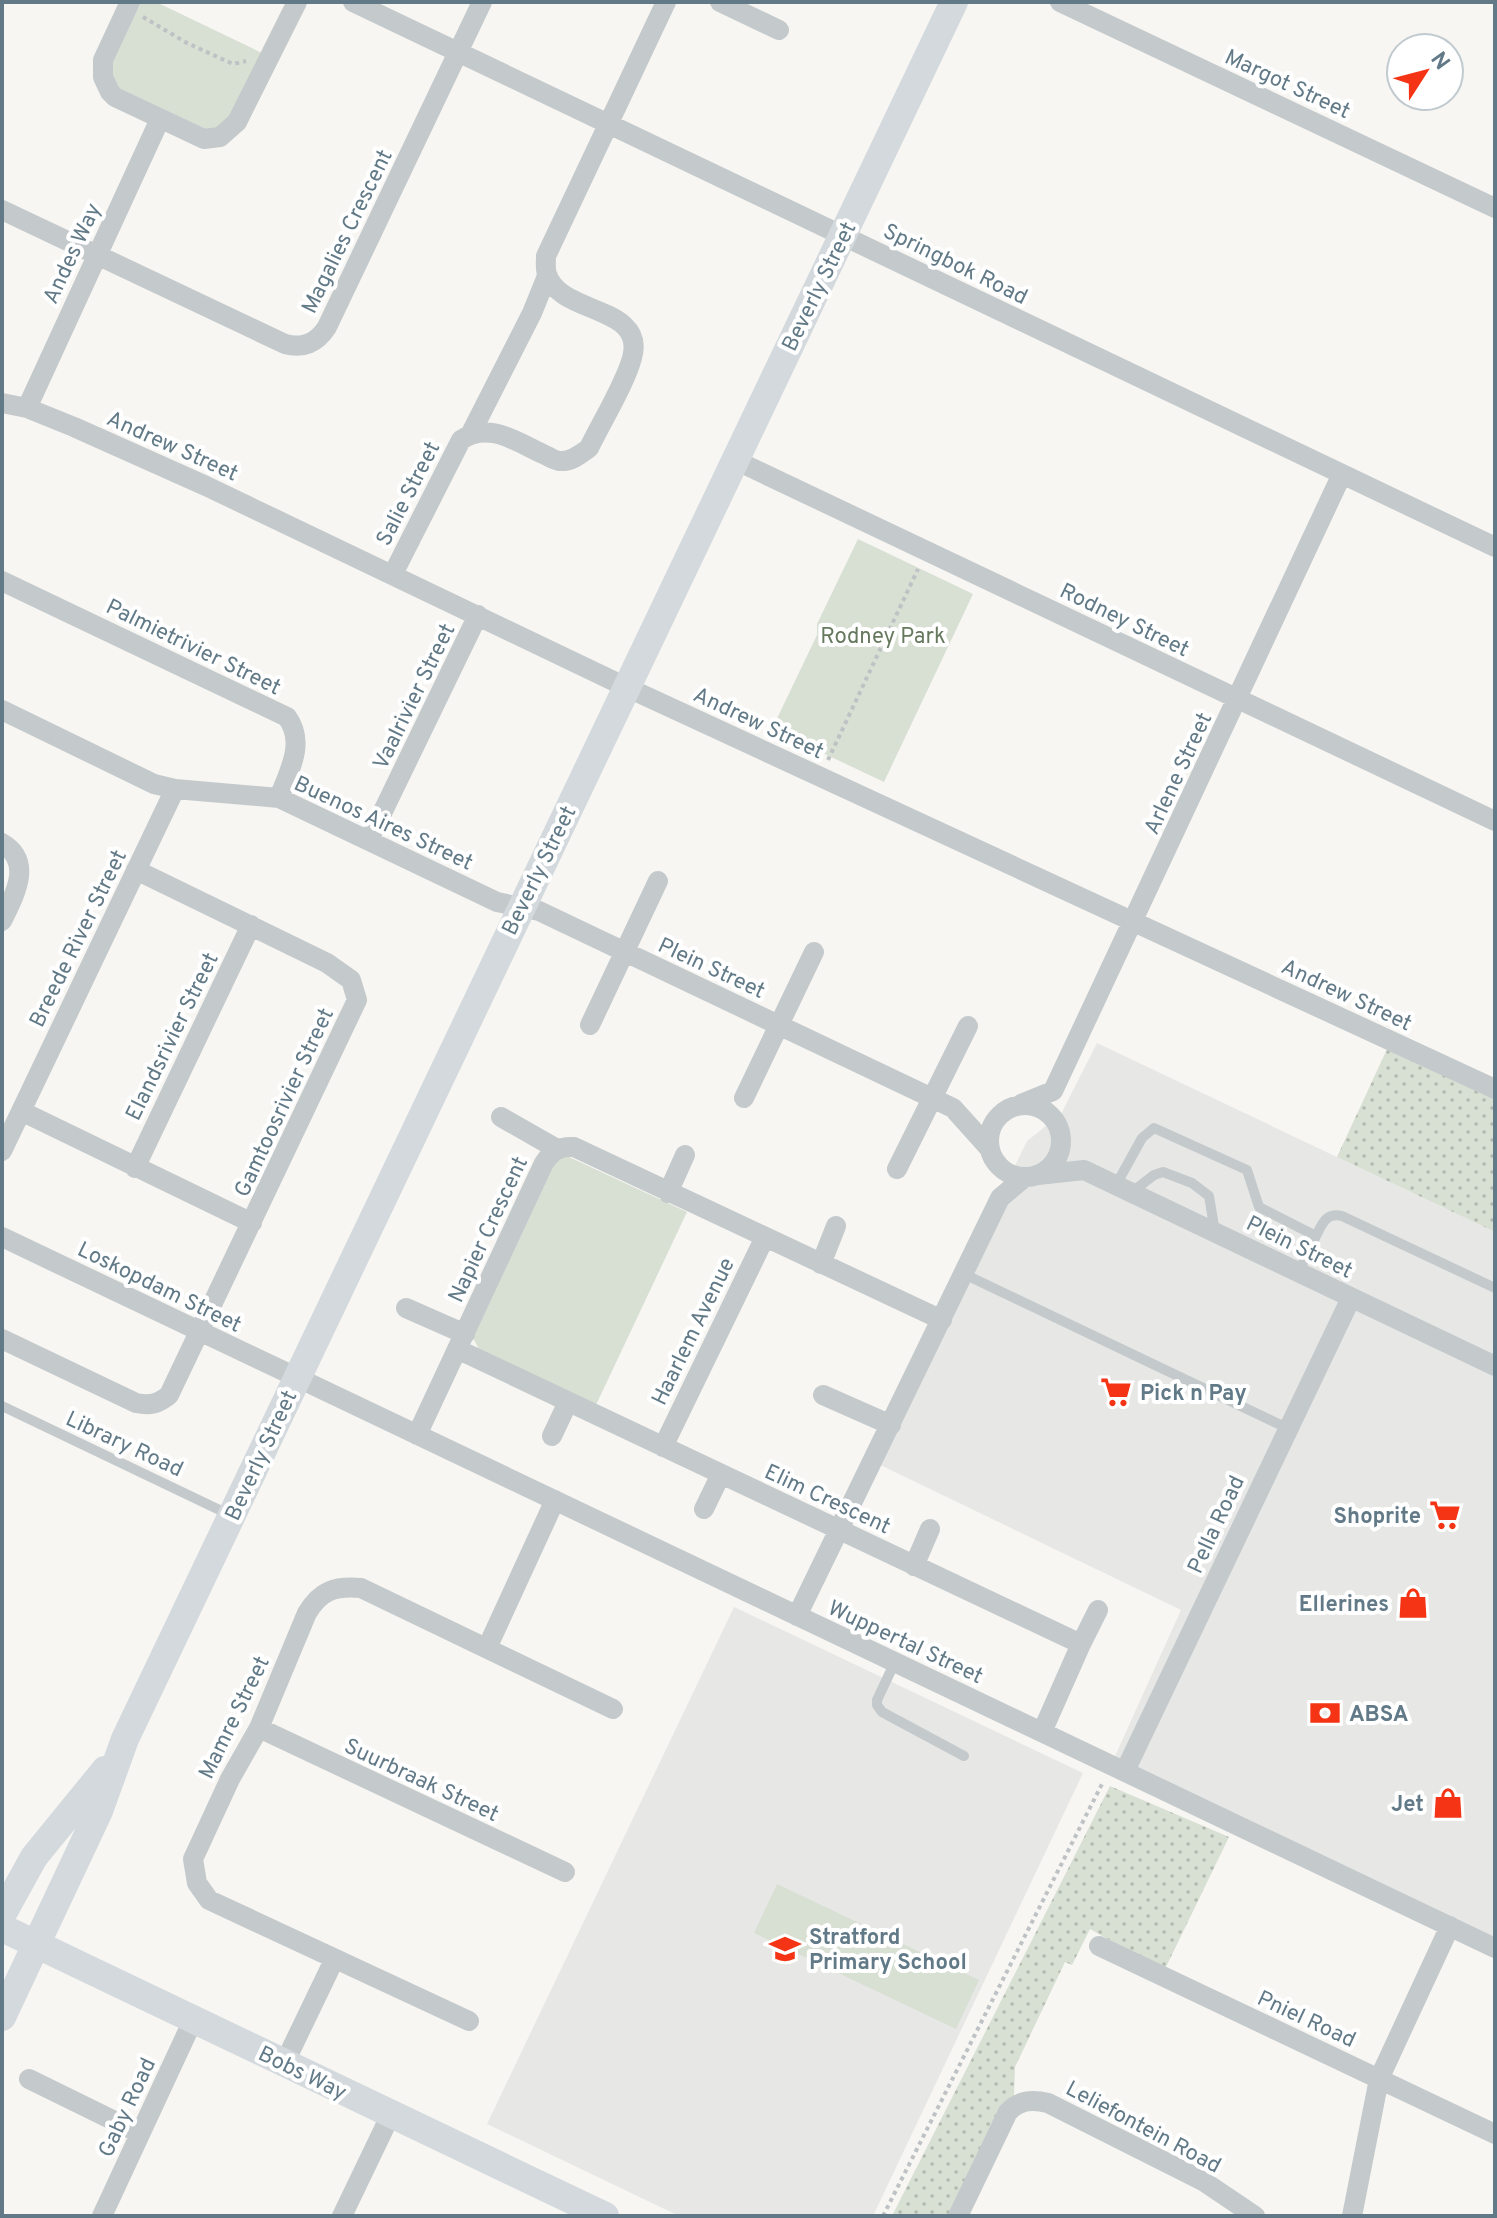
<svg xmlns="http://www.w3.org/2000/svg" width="1497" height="2218" font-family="Overpass,sans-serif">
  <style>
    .built { fill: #e7e8e6 }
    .grass { fill: url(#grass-dots) }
    .green { fill: #d8dfd3 }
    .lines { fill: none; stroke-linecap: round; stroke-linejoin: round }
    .path { stroke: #bfc2c4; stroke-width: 4; stroke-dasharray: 4 4; stroke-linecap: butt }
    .lane { stroke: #c4c9cc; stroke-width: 10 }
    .street { stroke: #c4c9cc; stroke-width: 20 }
    .secondary { stroke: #d3d9dd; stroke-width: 28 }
    .labels { text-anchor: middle; stroke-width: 8; stroke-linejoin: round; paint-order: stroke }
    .street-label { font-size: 22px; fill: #627a87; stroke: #fff }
    .park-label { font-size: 22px; fill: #66785e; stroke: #fff }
    .poi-label { font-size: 22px; font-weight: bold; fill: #627a87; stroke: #fff; text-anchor: start }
  </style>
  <defs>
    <pattern id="grass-dots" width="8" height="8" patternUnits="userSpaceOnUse" patternTransform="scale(2)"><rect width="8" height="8" fill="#d8dfd3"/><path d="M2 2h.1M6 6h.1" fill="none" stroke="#b3bab1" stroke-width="1.8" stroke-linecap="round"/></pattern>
  </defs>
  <rect width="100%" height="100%" fill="#f7f6f2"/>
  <!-- built -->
  <path class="built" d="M1097,1043L1495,1232V1947L1111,1765L1181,1610L872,1461L1027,1141L1061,1114Z
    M734,1607L1083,1773L873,2216H679L487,2124Z"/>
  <!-- grass -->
  <path class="grass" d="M1388,1047L1495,1098V1232L1337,1157Z
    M1110,1786L1229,1837L1164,1971L1090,1929L1072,1965L1065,1962L1015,2067L1014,2096L949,2216H892Z"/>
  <!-- green -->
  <path class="green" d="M141,2H156L262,53L227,124L210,131L115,86L111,65Z
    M858,539L973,594L884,782L772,729L817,635V624Z
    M569,1157L687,1212L596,1405L479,1349L473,1338L555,1163L560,1158Z
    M777,1884L979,1980L956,2029L754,1933Z"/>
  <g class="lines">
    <!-- path -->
    <path class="path" d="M143,17L187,43L233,64L246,61
      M828,760L918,569
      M883,2216L1103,1782"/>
    <!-- lane -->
    <path class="lane" d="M1116,1185L1142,1138L1154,1128L1247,1170L1259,1207L1316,1236L1298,1273
      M1132,1192L1154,1175L1163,1172L1192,1183L1209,1196L1215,1232
      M1316,1236C1322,1224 1326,1212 1342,1216L1495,1288
      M964,1274L1287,1428
      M2,1406L230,1515
      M895,1662L877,1700V1705L882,1712L964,1756"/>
    <!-- street -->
    <path class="street" d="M130,2L103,60V77L110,92L115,97L204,139L220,137L237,122L297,2
      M353,2L1495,547
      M720,2L779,30
      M1060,2L1495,208
      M2,210L285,344C303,349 317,343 327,327L482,2
      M2,403L27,408L74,427L206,486L626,687L1495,1089
      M27,408L160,119
      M471,433L532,313L547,276
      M735,460L1495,821
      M393,574L461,440C488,421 517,442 543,454C548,456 555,461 560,461C571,462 581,454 589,448C601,423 625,384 632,358C647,305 559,315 547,274C545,269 546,262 546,256L666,2
      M2,581L287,717C306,743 289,771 279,798
      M2,710L154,784L175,789L279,798L497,902L539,911L953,1108L989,1148
      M369,840L478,615
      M2,843C34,862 14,896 2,921
      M590,1025L658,881
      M744,1098L814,952
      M1021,1104L1053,1091L1342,474
      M989 1141a36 36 0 1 1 72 0a36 36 0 1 1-72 0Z
      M21,1111L252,1223
      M501,1117L557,1149
      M2,1151L175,789
      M135,1168L251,925
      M897,1169L968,1026
      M1038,1175L1084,1170L1495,1366
      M668,1193L685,1155
      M2,1237L1495,1948
      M821,1264L836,1226
      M406,1308L465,1334
      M2,1339L136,1403C150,1406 158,1404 169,1395L357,1000L351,980L327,963L136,870
      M457,1349L1081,1644L1042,1732
      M823,1395L891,1425
      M417,1435L544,1163C552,1151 559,1146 574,1147L942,1320
      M552,1436L568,1402
      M663,1447L765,1237
      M704,1509L721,1474
      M914,1566L930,1529
      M797,1616L1000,1198L1025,1177
      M1081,1644L1098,1610
      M487,1648L555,1500
      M259,1728L565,1872
      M1125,1771L1351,1298
      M1099,1946L1495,2134
      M469,2021L209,1900L197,1883L193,1859L230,1779L259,1728L307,1613C321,1590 335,1586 361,1588L613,1709
      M284,2064L334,1960
      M29,2079L139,2133
      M102,2216L194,2018
      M342,2216L391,2114
      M958,2216L1008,2112C1020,2100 1032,2099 1048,2103L1203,2181L1255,2216
      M1352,2216L1379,2079L1450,1926"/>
    <!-- secondary -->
    <path class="secondary" d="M2,1915L34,1857L105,1770
      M2,1928L605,2216
      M2,2017L99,1811L125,1739L954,2"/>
  </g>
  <!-- icons -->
  <defs>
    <symbol id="supermarket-bare" viewBox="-9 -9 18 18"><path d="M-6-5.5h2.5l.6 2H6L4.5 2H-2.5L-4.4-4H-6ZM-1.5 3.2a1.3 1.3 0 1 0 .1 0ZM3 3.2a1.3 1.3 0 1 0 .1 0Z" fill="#f43415" stroke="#fff" stroke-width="2.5" paint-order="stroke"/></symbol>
    <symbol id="shop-bare" viewBox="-9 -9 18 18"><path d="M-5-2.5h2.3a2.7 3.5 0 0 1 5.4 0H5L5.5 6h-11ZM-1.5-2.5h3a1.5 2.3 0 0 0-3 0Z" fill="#f43415" stroke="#fff" stroke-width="2.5" paint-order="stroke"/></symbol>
    <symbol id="bank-bare" viewBox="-9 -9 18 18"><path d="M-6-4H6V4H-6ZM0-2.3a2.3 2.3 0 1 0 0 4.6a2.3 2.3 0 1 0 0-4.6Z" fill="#f43415" stroke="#fff" stroke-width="2.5" paint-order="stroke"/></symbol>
    <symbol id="school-bare" viewBox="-9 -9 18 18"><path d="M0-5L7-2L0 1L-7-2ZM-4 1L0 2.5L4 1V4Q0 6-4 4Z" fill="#f43415" stroke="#fff" stroke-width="2.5" paint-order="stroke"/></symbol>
  </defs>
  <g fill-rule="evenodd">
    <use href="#supermarket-bare" x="1094" y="1370" width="44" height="44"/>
    <use href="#supermarket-bare" x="1423" y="1493" width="44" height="44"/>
    <use href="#shop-bare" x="1391" y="1581" width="44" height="44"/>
    <use href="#bank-bare" x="1303" y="1691" width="44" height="44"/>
    <use href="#shop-bare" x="1426" y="1781" width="44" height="44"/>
    <use href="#school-bare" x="763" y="1927" width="44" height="44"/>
  </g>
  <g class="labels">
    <!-- street labels -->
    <g class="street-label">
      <text transform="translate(1288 83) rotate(25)" y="8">Margot Street</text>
      <text transform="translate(346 231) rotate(-64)" y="8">Magalies Crescent</text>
      <text transform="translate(71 253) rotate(-65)" y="8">Andes Way</text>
      <text transform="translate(956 263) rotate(26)" y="8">Springbok Road</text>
      <text transform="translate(818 286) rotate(-64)" y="8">Beverly Street</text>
      <text transform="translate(173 445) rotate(24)" y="8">Andrew Street</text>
      <text transform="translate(407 493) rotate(-63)" y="8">Salie Street</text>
      <text transform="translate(1125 619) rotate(26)" y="8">Rodney Street</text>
      <text transform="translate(194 646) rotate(26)" y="8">Palmietrivier Street</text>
      <text transform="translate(413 696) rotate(-64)" y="8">Vaalrivier Street</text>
      <text transform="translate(759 722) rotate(25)" y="8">Andrew Street</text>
      <text transform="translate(1177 773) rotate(-65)" y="8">Arlene Street</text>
      <text transform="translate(384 822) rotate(25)" y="8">Buenos Aires Street</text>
      <text transform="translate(538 870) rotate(-64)" y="8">Beverly Street</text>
      <text transform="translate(77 938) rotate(-64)" y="8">Breede River Street</text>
      <text transform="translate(712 967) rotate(25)" y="8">Plein Street</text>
      <text transform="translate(1347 994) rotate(25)" y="8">Andrew Street</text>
      <text transform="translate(171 1036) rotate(-64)" y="8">Elandsrivier Street</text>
      <text transform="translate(283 1102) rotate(-65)" y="8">Gamtoosrivier Street</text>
      <text transform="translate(487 1229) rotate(-65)" y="8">Napier Crescent</text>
      <text transform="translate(1300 1246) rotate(26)" y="8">Plein Street</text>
      <text transform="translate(160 1286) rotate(26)" y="8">Loskopdam Street</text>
      <text transform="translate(692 1331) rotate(-64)" y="8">Haarlem Avenue</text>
      <text transform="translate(125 1443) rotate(25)" y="8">Library Road</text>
      <text transform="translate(260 1455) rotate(-65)" y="8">Beverly Street</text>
      <text transform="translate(828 1498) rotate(25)" y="8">Elim Crescent</text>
      <text transform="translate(1215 1524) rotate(-65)" y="8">Pella Road</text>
      <text transform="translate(906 1641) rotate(25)" y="8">Wuppertal Street</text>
      <text transform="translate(233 1717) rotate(-64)" y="8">Mamre Street</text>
      <text transform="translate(422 1779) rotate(25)" y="8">Suurbraak Street</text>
      <text transform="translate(1307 2018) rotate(25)" y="8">Pniel Road</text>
      <text transform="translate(303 2072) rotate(26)" y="8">Bobs Way</text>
      <text transform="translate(126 2107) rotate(-65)" y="8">Gaby Road</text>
      <text transform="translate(1144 2126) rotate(28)" y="8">Leliefontein Road</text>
    </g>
    <!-- park labels -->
    <g class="park-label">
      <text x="883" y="643">Rodney Park</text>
    </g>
    <!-- poi labels -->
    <g class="poi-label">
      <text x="1140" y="1400">Pick n Pay</text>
      <text x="1421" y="1523" text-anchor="end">Shoprite</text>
      <text x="1389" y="1611" text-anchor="end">Ellerines</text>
      <text x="1349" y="1721">ABSA</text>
      <text x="1424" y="1811" text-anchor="end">Jet</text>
      <text x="809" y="1944">Stratford<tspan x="809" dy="25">Primary School</tspan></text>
    </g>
  </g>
  <!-- border -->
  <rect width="1497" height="2218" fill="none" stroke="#627a87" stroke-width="8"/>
  <!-- north arrow -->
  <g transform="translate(1425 72) rotate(54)"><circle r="38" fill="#ffffff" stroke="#c0cacf" stroke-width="2"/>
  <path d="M0-6L14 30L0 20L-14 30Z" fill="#f43415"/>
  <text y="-12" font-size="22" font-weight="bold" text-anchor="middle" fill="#627a87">N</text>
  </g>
</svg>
